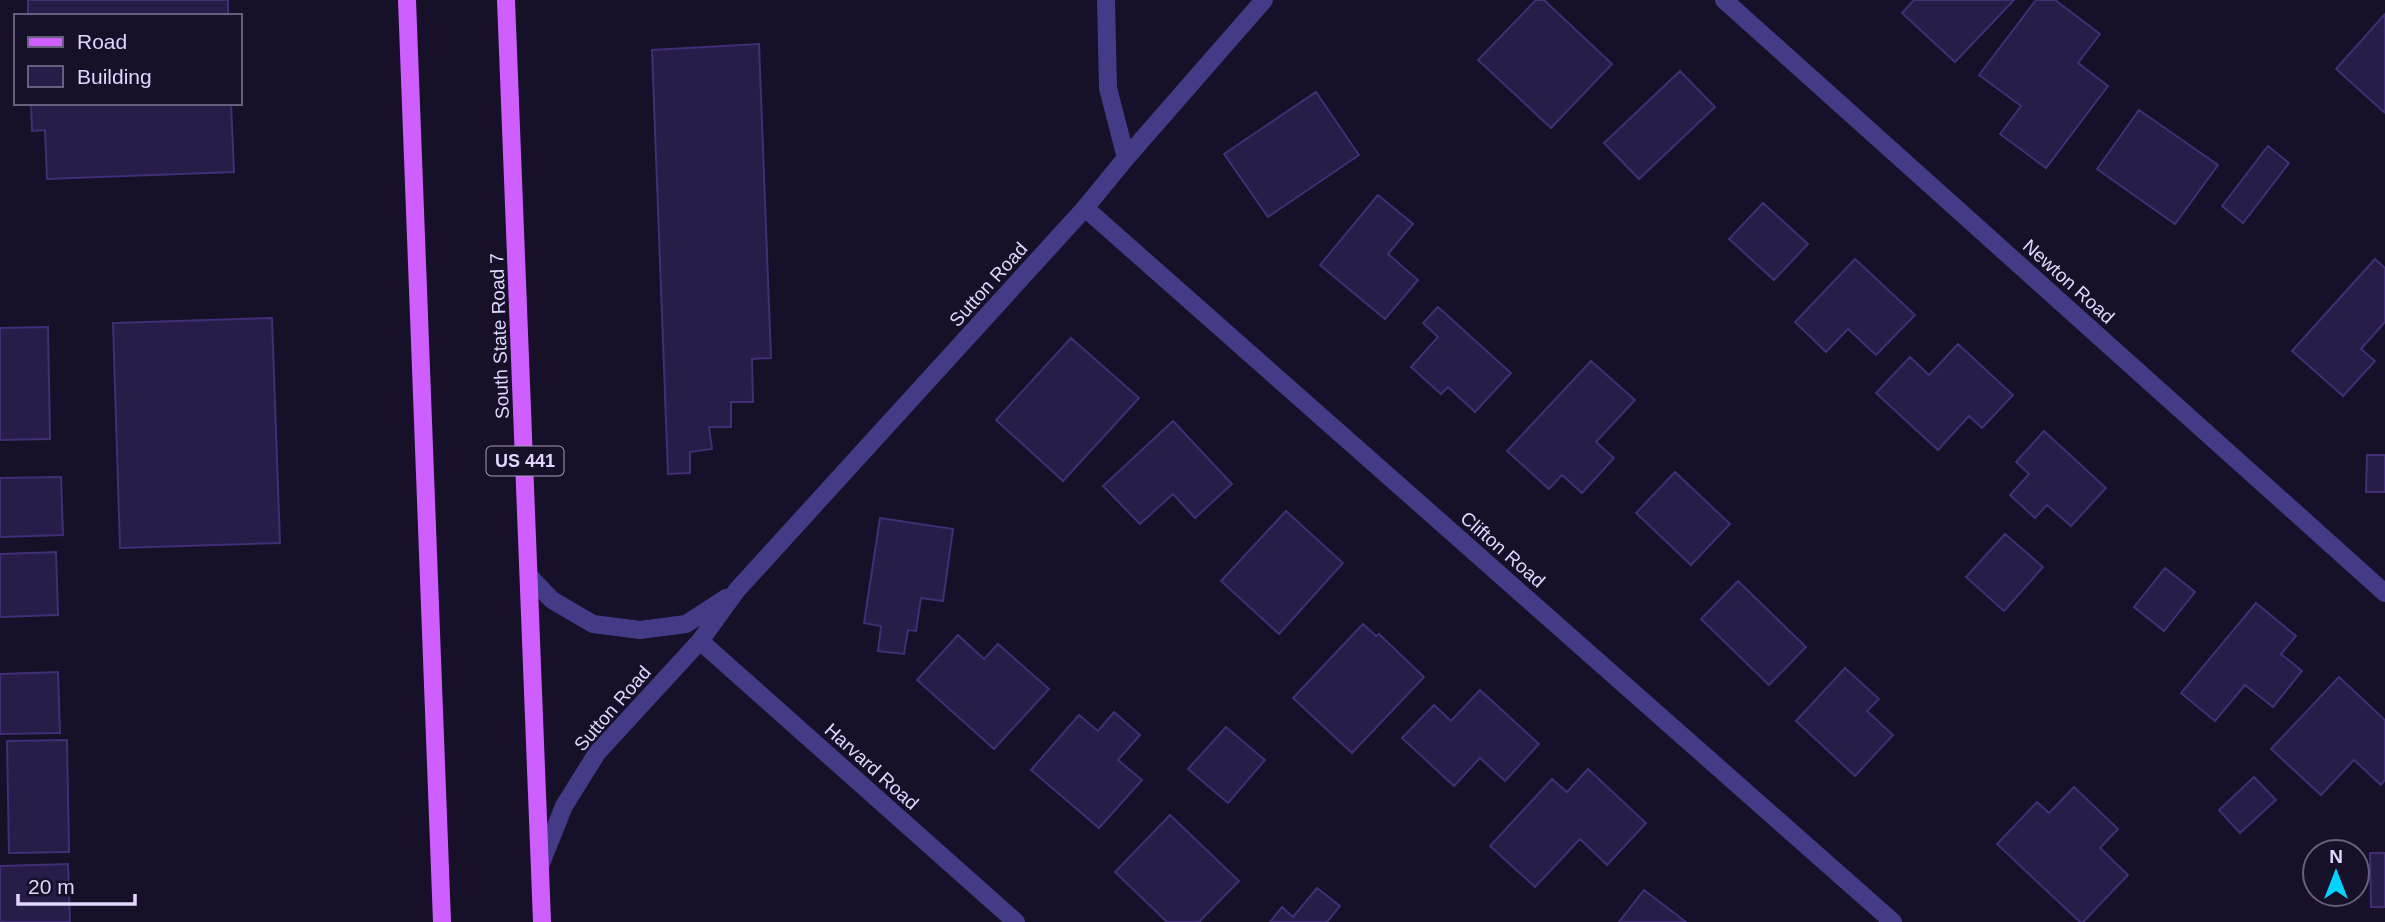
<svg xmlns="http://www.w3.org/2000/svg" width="2385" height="922" font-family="Helvetica,sans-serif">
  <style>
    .building { fill: #281c49; stroke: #412e75; stroke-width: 2 }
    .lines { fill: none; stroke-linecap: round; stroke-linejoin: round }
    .minor { stroke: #443b87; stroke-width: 18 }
    .major { stroke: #cf5eff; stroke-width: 18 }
    .labels { text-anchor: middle; stroke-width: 5; stroke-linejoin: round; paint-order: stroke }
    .shield { fill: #161028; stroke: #a39bbe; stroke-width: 2 }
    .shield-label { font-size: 18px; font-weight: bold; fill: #dfd7ff }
    .street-label { font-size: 19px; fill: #dfd7ff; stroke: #161028 }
  </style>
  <rect width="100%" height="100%" fill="#161028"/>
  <!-- building -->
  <path class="building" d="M28,0H228V16H28Z
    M1536,0H1544L1612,64L1551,128L1478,60Z
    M1914,0H2014L1955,62L1902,13Z
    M2036,0H2055L2100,34L2078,63L2108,86L2046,168L2000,134L2021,106L1979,75Z
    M2385,14V113L2336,69Z
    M759,44L771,358L752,359L753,402H731V427H709L712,449L690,452V473L668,474L652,50Z
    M1680,71L1715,107L1639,179L1604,143Z
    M1316,92L1359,155L1268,217L1224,154Z
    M31,103H231L234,172L47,179L45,130L32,131Z
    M2139,110L2218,165L2175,224L2097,169Z
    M2268,146L2289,163L2243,223L2222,206Z
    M1378,195L1413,224L1388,254L1418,280L1385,319L1320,265Z
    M1763,203L1808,244L1774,280L1729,239Z
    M1855,259L1915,315L1876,355L1848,329L1826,352L1795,322Z
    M2375,259L2385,268V322L2361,349L2375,361L2343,396L2292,351Z
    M1438,307L1511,373L1475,412L1448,387L1441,394L1411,367L1438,337L1423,323Z
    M272,318L280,543L120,548L113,323Z
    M48,327L50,439L0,440V328Z
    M1071,338L1139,398L1063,481L996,420Z
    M1958,344L2013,395L1982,428L1969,416L1938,450L1876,393L1910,357L1929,375Z
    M1591,361L1635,400L1596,442L1614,458L1582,493L1562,475L1549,489L1507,451Z
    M1173,421L1232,484L1195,518L1173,494L1140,524L1103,486Z
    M2044,431L2106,488L2071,526L2047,505L2035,518L2010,495L2029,474L2016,462Z
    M2367,455H2385V492H2366Z
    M1675,472L1730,524L1691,565L1636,513Z
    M61,477L63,535L0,537V478Z
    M1286,511L1343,563L1279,634L1221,581Z
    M880,518L953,529L943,601L921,598L916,631L908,630L904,654L878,651L881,626L864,623Z
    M2005,534L2043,567L2004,611L1966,577Z
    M56,552L58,615L0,617V554Z
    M2165,568L2195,592L2164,631L2134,607Z
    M1738,581L1806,647L1769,685L1701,619Z
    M2256,603L2296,636L2281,654L2302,671L2273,707L2245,685L2215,721L2181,693Z
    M1363,624L1376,636L1379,634L1424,677L1352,753L1293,698Z
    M958,635L984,659L998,644L1049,689L994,749L917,680Z
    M1845,668L1879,699L1867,711L1893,735L1855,776L1796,721Z
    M58,672L60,733L0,734V674Z
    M2339,677L2385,720V780L2381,785L2354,760L2321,795L2271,749Z
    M1480,690L1539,744L1505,781L1480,758L1454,786L1402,738L1434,705L1451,721Z
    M1114,712L1140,735L1118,760L1142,780L1099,828L1031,770L1079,715L1098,731Z
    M1226,727L1265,760L1228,803L1188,769Z
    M67,740L69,852L9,853L7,741Z
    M1588,769L1646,823L1607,865L1580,839L1535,887L1490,846L1552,779L1567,792Z
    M2254,777L2276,800L2240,833L2219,810Z
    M2074,787L2118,829L2100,848L2128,875L2083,922H2080L1997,844L2037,802L2049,813Z
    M1170,815L1239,881L1199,922H1167L1115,872Z
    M2370,853H2385V907H2371Z
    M68,864L70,922H0V866Z
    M1317,888L1340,906L1327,922H1270L1282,907L1293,917Z
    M1644,890L1686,922H1619Z"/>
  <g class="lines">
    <!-- minor -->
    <path class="minor" d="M1106,0L1108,88L1126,158
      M1724,0L2385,593
      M1085,208L1893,922
      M529,576L552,600L593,624L640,630L686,624L726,598
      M700,641L1016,922
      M540,866L564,806L597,753L700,641L737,590L1085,208L1126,158L1264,0"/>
    <!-- major -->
    <path class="major" d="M407,0L442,922
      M506,0L542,922"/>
  </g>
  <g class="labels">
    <!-- shield labels -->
    <rect class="shield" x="486.5" y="446.5" width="77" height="29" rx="5"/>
    <g class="shield-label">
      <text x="525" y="467">US 441</text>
    </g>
    <!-- street labels -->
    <g class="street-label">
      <text transform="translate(2069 281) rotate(42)" y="7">Newton Road</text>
      <text transform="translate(988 284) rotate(-48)" y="7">Sutton Road</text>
      <text transform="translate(499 336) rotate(-92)" y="7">South State Road 7</text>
      <text transform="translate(1503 549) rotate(41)" y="7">Clifton Road</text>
      <text transform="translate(612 708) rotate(-49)" y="7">Sutton Road</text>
      <text transform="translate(872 766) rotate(42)" y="7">Harvard Road</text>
    </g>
  </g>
  <!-- legend -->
  <rect x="14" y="14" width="228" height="91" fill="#161028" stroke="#66607e" stroke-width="2"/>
  <rect x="28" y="37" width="35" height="10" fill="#cf5eff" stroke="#66607e" stroke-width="2"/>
  <text x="77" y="49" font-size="21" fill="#dfd7ff">Road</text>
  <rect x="28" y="66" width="35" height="21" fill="#281c49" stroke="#66607e" stroke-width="2"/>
  <text x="77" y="84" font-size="21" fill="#dfd7ff">Building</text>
  <!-- north arrow -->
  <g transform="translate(2336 873)"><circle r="33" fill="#161028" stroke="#66607e" stroke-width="2"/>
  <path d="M0-5L12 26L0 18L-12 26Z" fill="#03d2ff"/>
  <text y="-10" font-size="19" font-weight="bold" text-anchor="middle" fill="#dfd7ff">N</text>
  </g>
  <!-- scale -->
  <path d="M18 894v10h117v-10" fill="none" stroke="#dfd7ff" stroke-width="3.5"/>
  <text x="28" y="894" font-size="21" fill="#dfd7ff" stroke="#161028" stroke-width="5" paint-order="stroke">20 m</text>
</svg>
